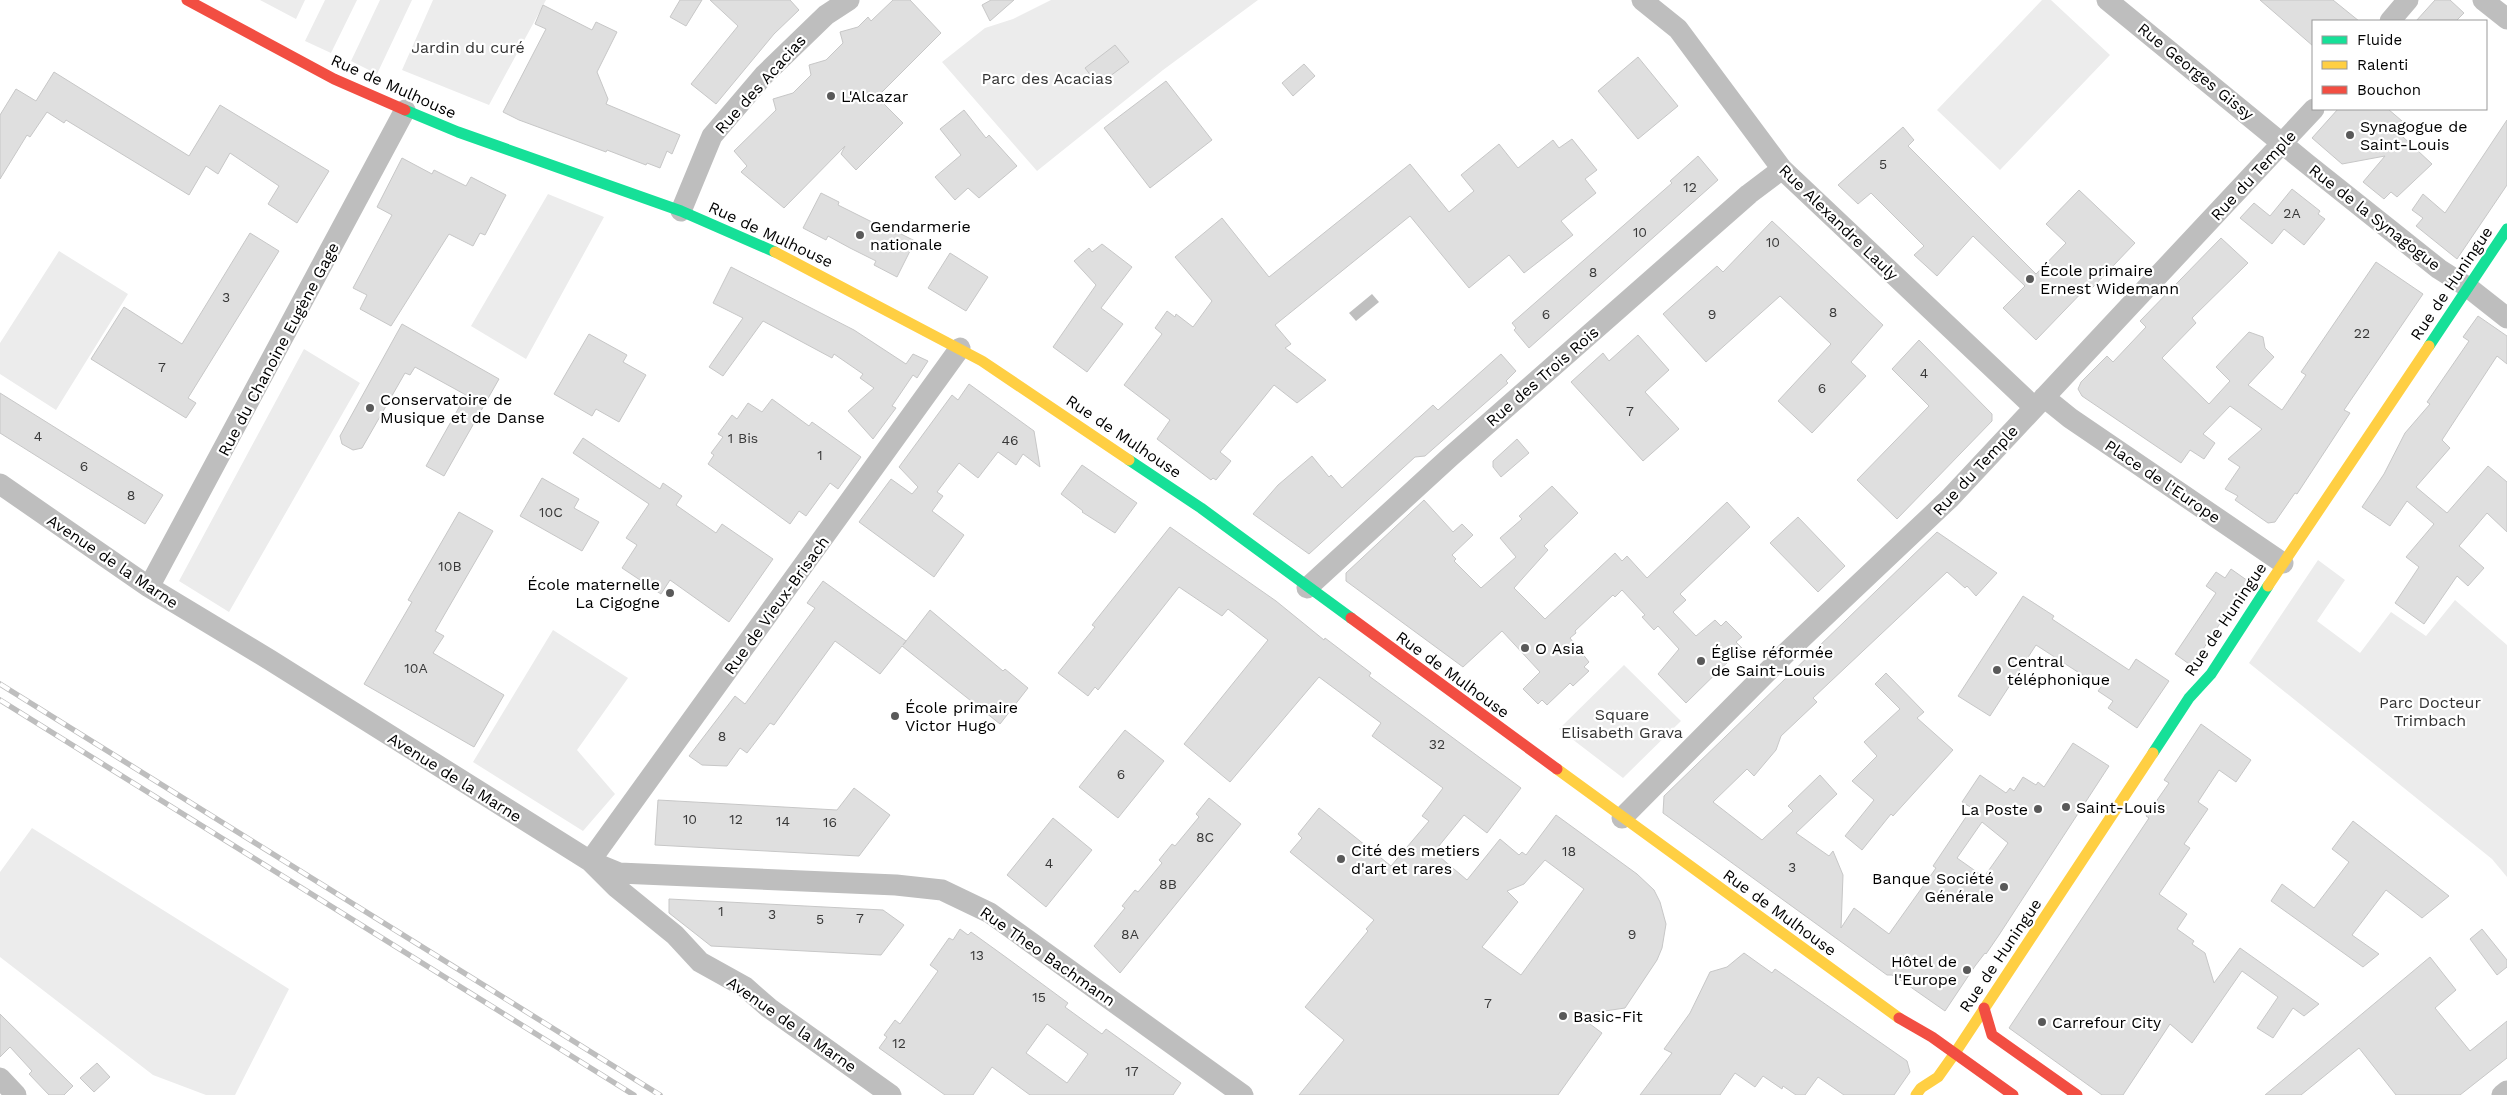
<svg xmlns="http://www.w3.org/2000/svg" width="2507" height="1095" font-family="'Work Sans',sans-serif">
  <style>
    .green { fill: #ececec }
    .water { fill: #bfbfbf }
    .building { fill: #dfdfdf; stroke: #c7c7c7; fill-rule: evenodd }
    .lines { fill: none; stroke-linecap: round; stroke-linejoin: round }
    .street { stroke: #bebebe; stroke-width: 21 }
    .fast { stroke: #16e098; stroke-width: 11 }
    .slow { stroke: #ffcf43; stroke-width: 11 }
    .jam { stroke: #f24e42; stroke-width: 11 }
    .rail-casing { stroke: #bebebe; stroke-width: 5.5 }
    .rail { stroke: #fff; stroke-width: 4; stroke-dasharray: 11; stroke-linecap: butt }
    .poi-dot { fill: #595959; stroke: #fff; stroke-width: 2 }
    .labels { text-anchor: middle; stroke-width: 4.5; stroke-linejoin: round; paint-order: stroke }
    .number-label { font-size: 14px; fill: #383838 }
    .park-label { font-size: 16px; fill: #333; stroke: #fff }
    .street-label { font-size: 16px; fill: #000; stroke: #fff }
    .poi-label { font-size: 16px; fill: #000; stroke: #fff; text-anchor: start }
  </style>
  <rect width="100%" height="100%" fill="#fff"/>
  <!-- green -->
  <path class="green" d="M260,0H305L296,19Z
    M325,0H357L331,53L305,41Z
    M380,0H412L377,74L351,61Z
    M433,0H546L489,105L402,70Z
    M1051,0H1258L1163,70L1037,171L942,62L985,28L1013,19Z
    M2042,0H2051L2110,55L2000,170L1937,110Z
    M548,194L604,217L526,359L471,326Z
    M59,251L128,294L56,410L0,374V343Z
    M304,349L360,383L229,612L179,581Z
    M2318,560L2345,580L2317,621L2360,653L2391,612L2426,636L2455,600L2507,645V877L2492,859L2249,663Z
    M553,630L628,678L577,750L615,794L583,831L473,762Z
    M1624,665L1681,721L1623,778L1559,729Z
    M32,828L289,989L235,1095H206L153,1075L0,957V872Z"/>
  <!-- water -->
  <path class="water" d="M1372,294L1379,302L1356,321L1349,313Z"/>
  <!-- building -->
  <path class="building" d="M680,0H702L686,26L670,17Z
    M710,0H790L799,10L774,34L716,104L691,84L738,26Z
    M893,0H910L941,33L877,97L903,123L856,170L841,154L845,146L784,208L741,172L747,166L734,151L776,110L773,99L793,93L811,75L809,65L826,60L843,43L840,32L858,27L868,17L871,21Z
    M991,0H1014L990,21L982,5Z
    M2260,0H2333L2359,21H2313V46Z
    M2435,0H2450L2464,13L2456,21H2416Z
    M543,5L592,30L596,22L617,32L597,72L608,99L606,104L680,135L672,154L667,151L660,168L647,163L646,165L607,150L606,152L519,120L503,112L546,29L535,24Z
    M1115,45L1129,62L1098,85L1085,68Z
    M1638,57L1678,106L1638,139L1598,91Z
    M1304,64L1315,76L1293,96L1282,83Z
    M54,72L189,156L220,105L329,171L297,223L268,204L279,186L230,153L218,174L206,166L189,195L66,120L64,123L47,112L30,137L27,135L0,179V115L16,89L36,101Z
    M1166,81L1212,140L1150,188L1104,128Z
    M2338,109H2388L2409,127L2402,136L2432,164L2397,197L2391,192L2384,199L2363,182L2385,156L2342,164L2312,138Z
    M964,110L986,138L989,135L1017,166L979,198L968,188L955,200L935,177L961,155L940,129Z
    M2507,120V185L2457,259L2416,226L2423,218L2412,210L2423,194L2445,213Z
    M1903,127L1914,140L1908,146L2036,274L2066,243L2046,224L2079,190L2135,243L2092,288L2089,285L2036,340L2003,308L2025,286L1973,236L1937,276L1914,255L1924,246L1871,193L1858,204L1838,185Z
    M1572,139L1597,170L1585,179L1596,193L1561,221L1573,235L1524,273L1509,255L1469,288L1410,216L1275,325L1291,344L1285,348L1326,380L1297,403L1274,385L1220,452L1231,461L1216,480L1213,478L1211,480L1157,439L1170,420L1124,385L1162,334L1155,328L1167,311L1175,317L1176,314L1193,327L1212,301L1175,257L1222,218L1269,277L1410,164L1449,212L1474,191L1461,175L1499,144L1518,168L1553,140L1559,148Z
    M1698,156L1718,180L1529,348L1514,330L1516,328L1512,323L1672,183L1670,181Z
    M402,158L432,174L434,170L466,186L471,177L506,195L485,235L480,233L473,246L449,234L391,326L360,309L367,295L353,288L392,215L377,207Z
    M2292,189L2320,211L2318,214L2325,219L2304,245L2284,229L2272,244L2240,218L2254,203L2270,216Z
    M821,193L839,202L838,205L896,234L897,232L915,241L897,277L874,265L876,261L850,248L828,236L826,240L803,228Z
    M1772,221L1883,325L1851,362L1866,376L1812,433L1778,401L1831,344L1780,296L1706,362L1663,314L1717,266L1723,272Z
    M250,233L279,251L188,398L196,403L186,418L91,359L124,307L182,344Z
    M2221,238L2248,263L2192,318L2196,323L2162,358L2209,404L2230,381L2216,367L2249,332L2263,337L2265,348L2274,357L2248,385L2282,410L2306,375L2301,372L2376,262L2423,294L2344,410L2350,413L2297,494L2295,493L2275,522L2268,523L2235,500L2238,496L2225,489L2240,467L2228,459L2262,429L2230,406L2203,434L2215,443L2204,459L2190,450L2181,463L2082,396L2078,389L2081,382L2107,356L2113,362L2146,327L2140,321Z
    M1102,244L1132,267L1101,308L1123,324L1087,372L1053,347L1096,285L1074,261L1089,248L1092,252Z
    M950,253L988,277L966,311L928,288Z
    M731,267L854,330L906,364L913,354L928,361L917,378L913,375L892,406L896,408L873,439L848,411L874,388L860,378L863,374L834,354L832,358L763,321L723,376L709,367L743,318L713,303Z
    M2478,316L2507,336V364L2497,356L2442,440L2450,448L2416,487L2447,513L2488,466L2507,482V532L2487,513L2459,546L2484,568L2468,586L2457,576L2424,624L2395,603L2419,567L2406,557L2434,524L2407,501L2390,526L2362,507L2384,474L2405,433L2430,404L2427,402L2469,341L2463,337Z
    M402,324L499,379L444,476L426,466L466,395L415,367L410,375L405,373L362,448L353,450L342,444L340,436Z
    M589,334L627,355L623,362L646,375L619,422L596,409L592,416L554,394Z
    M1638,335L1669,370L1645,392L1679,429L1643,461L1571,382L1603,353L1609,361Z
    M1919,340L1992,414V421L1897,519L1857,480L1929,406L1892,369Z
    M1501,354L1516,371L1506,381L1508,383L1425,456L1415,457L1309,554L1253,514L1278,485L1312,456L1329,477L1331,475L1342,488L1433,405L1438,410Z
    M969,384L1034,431L1040,467L1023,454L1016,465L998,452L978,478L959,463L937,492L943,496L932,511L964,535L934,577L859,522L891,479L912,494L918,487L899,467L952,395L958,400Z
    M0,393L163,495L145,524L0,433Z
    M772,399L809,426L812,422L861,457L838,489L830,483L806,516L799,511L790,524L708,464L714,455L711,453L723,437L718,434L732,415L737,419L748,403L762,412Z
    M583,438L660,489L663,483L682,496L676,505L716,533L722,524L773,559L729,622L670,580L661,594L622,568L637,545L626,538L649,504L573,453Z
    M1517,439L1529,453L1501,477L1493,467V461Z
    M1082,465L1137,503L1115,533L1082,512L1083,511L1061,494Z
    M542,478L579,499L574,508L599,522L582,551L520,516Z
    M1552,486L1578,513L1544,546L1548,550L1514,588L1545,619L1615,553L1622,561L1627,556L1647,578L1727,502L1750,527L1680,594L1686,600L1673,612L1696,636L1715,620L1721,626L1726,621L1742,637L1736,642L1742,648L1686,703L1658,674L1679,649L1658,626L1654,630L1642,617L1645,615L1622,590L1615,597L1613,595L1575,631L1576,633L1570,638L1589,662L1584,667L1589,671L1573,686L1570,683L1547,705L1542,700L1538,704L1523,689L1540,672L1502,631L1463,667L1346,581V573L1424,500L1453,532L1462,524L1473,535L1452,555L1456,559L1454,561L1481,588L1516,557L1500,538L1522,519L1519,516Z
    M459,512L493,531L435,631L444,636L433,653L504,695L474,747L364,684L412,602L408,600Z
    M1798,517L1845,566L1818,592L1770,543Z
    M1170,527L1276,601L1324,640L1325,638L1371,673L1369,676L1521,788L1487,833L1464,815L1434,852L1467,880L1500,839L1519,855L1522,852L1526,855L1556,815L1637,874L1654,890L1660,902L1666,924L1662,948L1657,960L1625,1008L1578,1015L1602,1033L1558,1095H1299L1344,1040L1305,1007L1368,931L1366,929L1374,920L1290,852L1302,838L1298,834L1319,808L1391,866L1429,821L1422,816L1443,788L1372,736L1381,723L1319,677L1230,782L1184,744L1268,640L1228,609L1222,616L1179,587L1098,690L1095,687L1088,696L1058,673L1095,627L1092,625ZM1545,860L1584,889L1521,975L1482,947L1518,902L1507,891L1524,884Z
    M1937,532L1997,573L1976,596L1967,586L1965,588L1947,572L1813,698L1817,702L1781,736L1776,750L1754,776L1747,769L1713,802L1762,840L1793,811L1788,806L1820,775L1837,794L1796,833L1829,856L1833,851L1843,875L1841,928L1854,908L1889,934L1936,868L1933,866L1972,808L1962,802L1980,775L2006,793L2010,788L2014,791L2023,777L2036,785L2038,782L2044,787L2073,743L2109,766L1999,935L1986,954L1985,953L1975,966L1945,1011L1902,981L1892,975H1887L1663,813L1664,796ZM1982,822L2008,843L1984,877L1957,858Z
    M2231,569L2248,581L2192,666L2175,654L2216,593L2206,586L2216,572L2225,578Z
    M823,581L906,641L903,645L930,610L1003,671L1005,669L1028,688L1000,724L902,646L880,674L835,641L774,725L770,723L747,753L740,748L727,766L702,765L689,756L735,696L745,704L815,608L807,603Z
    M2023,596L2054,616L2052,619L2129,670L2136,659L2169,681L2137,728L2108,708L2113,701L2098,691L2101,687L2036,645L1990,716L1958,696Z
    M1886,673L1924,712L1917,718L1953,750L1893,816L1891,814L1862,850L1845,836L1874,800L1852,781L1877,756L1864,742L1900,709L1875,684Z
    M2201,724L2251,760L2236,782L2219,770L2198,802L2208,809L2184,844L2190,848L2159,894L2187,914L2177,929L2194,941L2192,944L2205,953L2214,983L2240,948L2319,1004L2304,1016L2293,1008L2273,1038L2257,1028L2278,997L2242,971L2192,1043L2170,1024L2123,1095H2102L2009,1028L2149,818L2146,816L2169,783L2164,780Z
    M1125,730L1164,761L1118,818L1079,787Z
    M854,788L890,815L859,856L655,845L658,800L837,810Z
    M1209,798L1241,824L1120,973L1094,946L1125,908L1122,906L1135,890L1138,892L1162,863L1159,860L1172,844L1175,846L1199,817L1196,814Z
    M1053,818L1092,850L1046,907L1007,875Z
    M2353,821L2449,896L2422,918L2386,890L2352,935L2379,954L2363,967L2271,901L2282,884L2314,908L2349,862L2332,849Z
    M669,899L883,910L904,925L881,955L711,946L669,913Z
    M960,929L968,935L971,932L1007,958L1068,1003L1065,1007L1102,1034L1106,1029L1181,1083L1173,1095H1030L992,1067L973,1095H945L879,1048L887,1037L884,1035L895,1020L900,1024L938,971L930,965L949,938L953,940ZM1047,1024L1088,1054L1067,1083L1026,1053Z
    M2482,929L2507,960V967L2497,975L2470,939Z
    M1744,953L1772,973L1775,969L1907,1061L1910,1072L1894,1095H1844L1818,1077L1805,1095H1796L1783,1086L1782,1089L1763,1076L1755,1087L1735,1073L1720,1095H1640L1672,1053L1664,1049L1690,1013L1710,972L1727,967Z
    M2430,957L2456,990L2435,1008L2470,1051L2507,1021V1058L2460,1095H2396L2359,1048L2301,1095H2265Z
    M0,1014L73,1086L64,1095H49L29,1074L32,1071L10,1047L0,1057Z
    M97,1063L110,1077L94,1092L80,1078Z"/>
  <g class="lines">
    <!-- street -->
    <path class="street" d="M1642,0L1678,29L1782,169L2034,407
      M2107,0L2306,163L2439,269L2469,288L2507,318
      M2483,0L2507,19
      M2390,21L2408,0
      M681,211L712,136L764,75L826,15L849,0
      M2044,397L2070,418L2283,563
      M0,484L149,587L270,660L590,861L616,887L675,935L700,962L745,987L769,1008L891,1095
      M149,587L405,110
      M1307,588L1450,457L1749,194L1782,169
      M1622,818L1787,652L1950,498L2314,109
      M590,861L960,348
      M597,864L619,873L896,885L942,890L990,913L1243,1095
      M0,1078L16,1095
      M2502,1095L2507,1091"/>
    <!-- fast -->
    <path class="fast" d="M405,110L458,132L681,211L775,252
      M2429,346L2507,229
      M1129,460L1201,508L1351,618
      M2153,753L2189,698L2211,674L2268,586"/>
    <!-- slow -->
    <path class="slow" d="M775,252L982,361L1129,460
      M2268,586L2429,346
      M1557,769L1899,1018
      M1916,1095L1921,1088L1938,1077L1955,1053L2153,753"/>
    <!-- jam -->
    <path class="jam" d="M187,0L334,79L405,110
      M1351,618L1557,769
      M1984,1008L1992,1035L2077,1095
      M1899,1018L1932,1037L2013,1095"/>
    <defs>
      <path id="rail" d="M0,684L660,1095
        M0,700L634,1095"/>
    </defs>
    <!-- rail casing -->
    <use href="#rail" class="rail-casing"/>
    <!-- rail -->
    <use href="#rail" class="rail"/>
  </g>
  <!-- markers -->
  <g class="poi-dot">
    <circle cx="831" cy="96" r="5"/>
    <circle cx="2350" cy="135" r="5"/>
    <circle cx="860" cy="235" r="5"/>
    <circle cx="2030" cy="279" r="5"/>
    <circle cx="370" cy="408" r="5"/>
    <circle cx="670" cy="593" r="5"/>
    <circle cx="1525" cy="648" r="5"/>
    <circle cx="1701" cy="661" r="5"/>
    <circle cx="1997" cy="670" r="5"/>
    <circle cx="895" cy="716" r="5"/>
    <circle cx="2066" cy="807" r="5"/>
    <circle cx="2038" cy="809" r="5"/>
    <circle cx="1341" cy="859" r="5"/>
    <circle cx="2004" cy="887" r="5"/>
    <circle cx="1967" cy="970" r="5"/>
    <circle cx="1563" cy="1016" r="5"/>
    <circle cx="2042" cy="1022" r="5"/>
  </g>
  <g class="labels">
    <!-- number labels -->
    <g class="number-label">
      <text x="1883" y="169">5</text>
      <text x="1690" y="192">12</text>
      <text x="2292" y="218">2A</text>
      <text x="1640" y="237">10</text>
      <text x="1773" y="247">10</text>
      <text x="1593" y="277">8</text>
      <text x="226" y="302">3</text>
      <text x="1833" y="317">8</text>
      <text x="1546" y="319">6</text>
      <text x="1712" y="319">9</text>
      <text x="2362" y="338">22</text>
      <text x="162" y="372">7</text>
      <text x="1924" y="378">4</text>
      <text x="1822" y="393">6</text>
      <text x="1630" y="416">7</text>
      <text x="38" y="441">4</text>
      <text x="743" y="443">1 Bis</text>
      <text x="1010" y="445">46</text>
      <text x="820" y="460">1</text>
      <text x="84" y="471">6</text>
      <text x="131" y="500">8</text>
      <text x="551" y="517">10C</text>
      <text x="450" y="571">10B</text>
      <text x="416" y="673">10A</text>
      <text x="722" y="741">8</text>
      <text x="1437" y="749">32</text>
      <text x="1121" y="779">6</text>
      <text x="690" y="824">10</text>
      <text x="736" y="824">12</text>
      <text x="783" y="826">14</text>
      <text x="830" y="827">16</text>
      <text x="1205" y="842">8C</text>
      <text x="1569" y="856">18</text>
      <text x="1049" y="868">4</text>
      <text x="1792" y="872">3</text>
      <text x="1168" y="889">8B</text>
      <text x="721" y="916">1</text>
      <text x="772" y="919">3</text>
      <text x="860" y="923">7</text>
      <text x="820" y="924">5</text>
      <text x="1130" y="939">8A</text>
      <text x="1632" y="939">9</text>
      <text x="977" y="960">13</text>
      <text x="1039" y="1002">15</text>
      <text x="1488" y="1008">7</text>
      <text x="899" y="1048">12</text>
      <text x="1132" y="1076">17</text>
    </g>
    <!-- park labels -->
    <g class="park-label">
      <text x="468" y="53">Jardin du curé</text>
      <text x="1047" y="84">Parc des Acacias</text>
      <text x="2430" y="708">Parc Docteur<tspan x="2430" dy="18">Trimbach</tspan></text>
      <text x="1622" y="720">Square<tspan x="1622" dy="18">Elisabeth Grava</tspan></text>
    </g>
    <!-- street labels -->
    <g class="street-label">
      <text transform="translate(2196 71) rotate(39)" y="6">Rue Georges Gissy</text>
      <text transform="translate(760 84) rotate(-48)" y="6">Rue des Acacias</text>
      <text transform="translate(394 86) rotate(24)" y="6">Rue de Mulhouse</text>
      <text transform="translate(2253 175) rotate(-47)" y="6">Rue du Temple</text>
      <text transform="translate(2375 217) rotate(38)" y="6">Rue de la Synagogue</text>
      <text transform="translate(1839 222) rotate(44)" y="6">Rue Alexandre Lauly</text>
      <text transform="translate(771 234) rotate(25)" y="6">Rue de Mulhouse</text>
      <text transform="translate(2451 283) rotate(-56)" y="6">Rue de Huningue</text>
      <text transform="translate(278 349) rotate(-62)" y="6">Rue du Chanoine Eugène Gage</text>
      <text transform="translate(1542 376) rotate(-41)" y="6">Rue des Trois Rois</text>
      <text transform="translate(1124 436) rotate(34)" y="6">Rue de Mulhouse</text>
      <text transform="translate(1975 470) rotate(-47)" y="6">Rue du Temple</text>
      <text transform="translate(2163 481) rotate(34)" y="6">Place de l'Europe</text>
      <text transform="translate(113 561) rotate(34)" y="6">Avenue de la Marne</text>
      <text transform="translate(776 605) rotate(-54)" y="6">Rue de Vieux-Brisach</text>
      <text transform="translate(2225 619) rotate(-56)" y="6">Rue de Huningue</text>
      <text transform="translate(1453 674) rotate(36)" y="6">Rue de Mulhouse</text>
      <text transform="translate(455 777) rotate(32)" y="6">Avenue de la Marne</text>
      <text transform="translate(1780 912) rotate(36)" y="6">Rue de Mulhouse</text>
      <text transform="translate(2000 955) rotate(-56)" y="6">Rue de Huningue</text>
      <text transform="translate(1048 956) rotate(35)" y="6">Rue Theo Bachmann</text>
      <text transform="translate(792 1024) rotate(35)" y="6">Avenue de la Marne</text>
    </g>
    <!-- poi labels -->
    <g class="poi-label">
      <text x="841" y="102">L'Alcazar</text>
      <text x="2360" y="132">Synagogue de<tspan x="2360" dy="18">Saint-Louis</tspan></text>
      <text x="870" y="232">Gendarmerie<tspan x="870" dy="18">nationale</tspan></text>
      <text x="2040" y="276">École primaire<tspan x="2040" dy="18">Ernest Widemann</tspan></text>
      <text x="380" y="405">Conservatoire de<tspan x="380" dy="18">Musique et de Danse</tspan></text>
      <text x="660" y="590" text-anchor="end">École maternelle<tspan x="660" dy="18">La Cigogne</tspan></text>
      <text x="1535" y="654">O Asia</text>
      <text x="1711" y="658">Église réformée<tspan x="1711" dy="18">de Saint-Louis</tspan></text>
      <text x="2007" y="667">Central<tspan x="2007" dy="18">téléphonique</tspan></text>
      <text x="905" y="713">École primaire<tspan x="905" dy="18">Victor Hugo</tspan></text>
      <text x="2076" y="813">Saint-Louis</text>
      <text x="2028" y="815" text-anchor="end">La Poste</text>
      <text x="1351" y="856">Cité des metiers<tspan x="1351" dy="18">d'art et rares</tspan></text>
      <text x="1994" y="884" text-anchor="end">Banque Société<tspan x="1994" dy="18">Générale</tspan></text>
      <text x="1957" y="967" text-anchor="end">Hôtel de<tspan x="1957" dy="18">l'Europe</tspan></text>
      <text x="1573" y="1022">Basic-Fit</text>
      <text x="2052" y="1028">Carrefour City</text>
    </g>
  </g>
  <!-- legend -->
  <rect x="2312" y="20" width="175" height="90" fill="#ffffff" stroke="#999999"/>
  <rect x="2322" y="36" width="25" height="8" fill="#16e098" stroke="#999999"/>
  <text x="2357" y="45" font-size="15" fill="#000000">Fluide</text>
  <rect x="2322" y="61" width="25" height="8" fill="#ffcf43" stroke="#999999"/>
  <text x="2357" y="70" font-size="15" fill="#000000">Ralenti</text>
  <rect x="2322" y="86" width="25" height="8" fill="#f24e42" stroke="#999999"/>
  <text x="2357" y="95" font-size="15" fill="#000000">Bouchon</text>
</svg>
